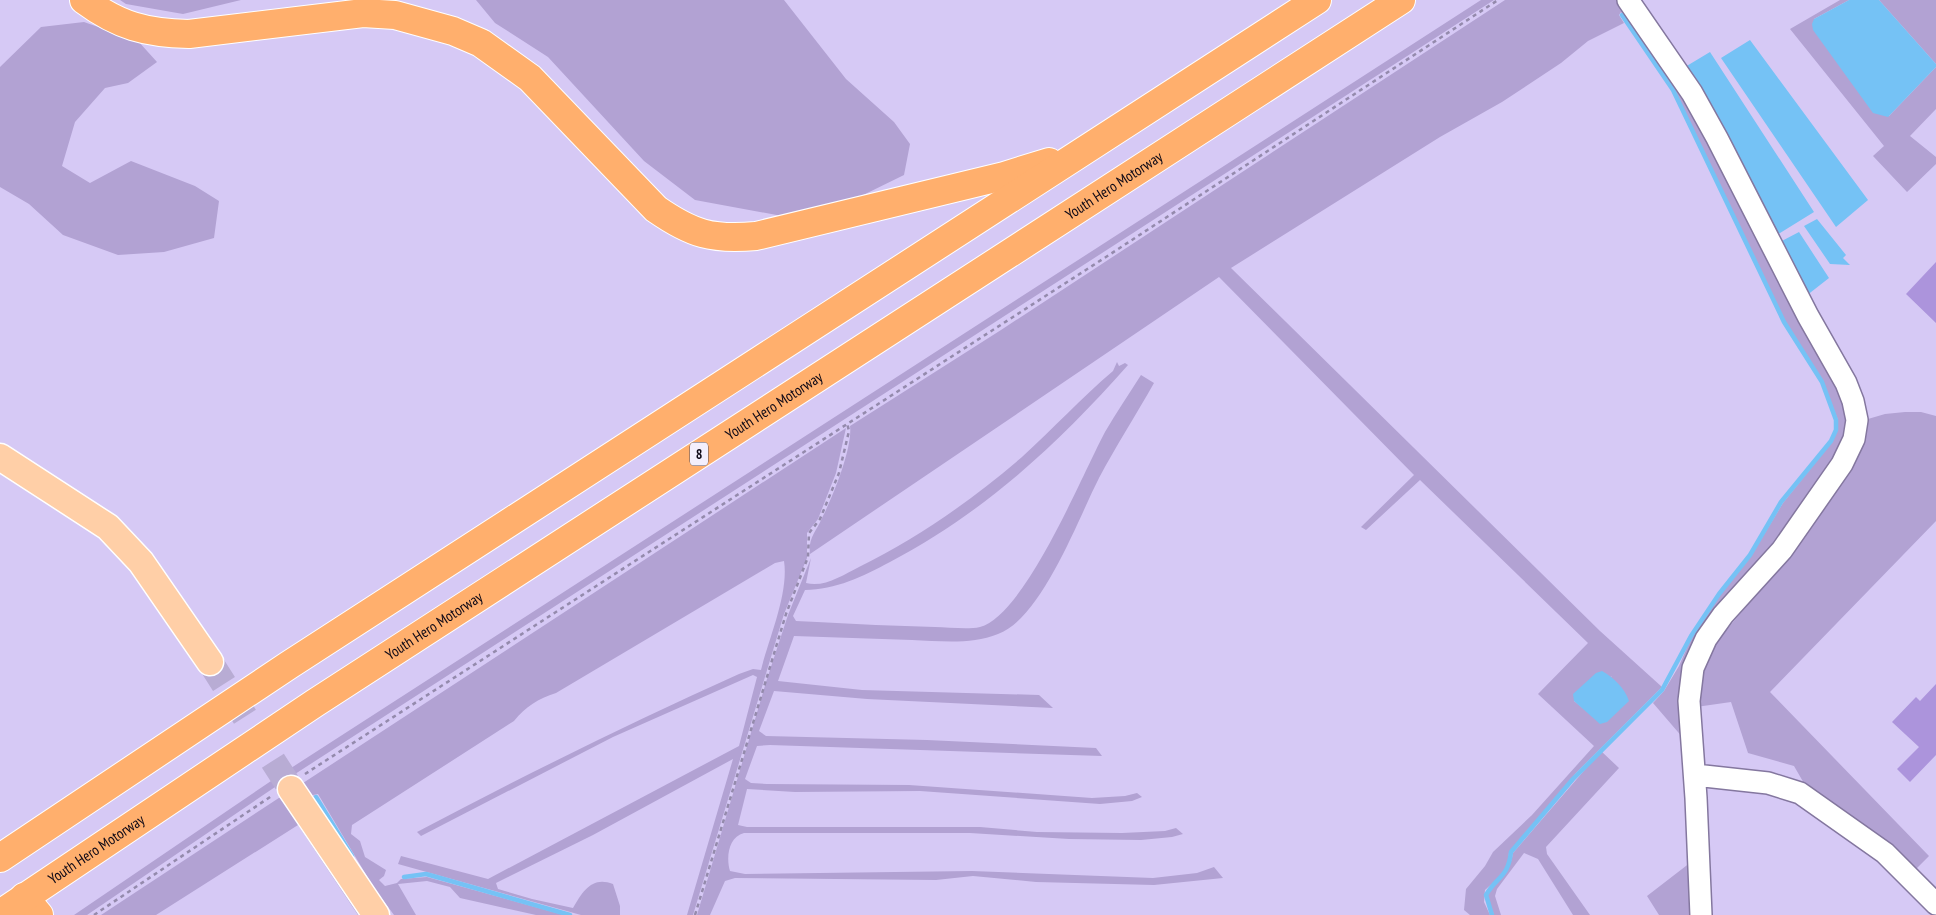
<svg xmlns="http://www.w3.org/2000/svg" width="1936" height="915" font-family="'PT Sans Narrow',sans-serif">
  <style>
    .green { fill: #b2a2d3; fill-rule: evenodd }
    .water { fill: #75c2f5 }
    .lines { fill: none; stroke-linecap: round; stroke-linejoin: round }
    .stream { stroke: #75c2f5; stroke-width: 4.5 }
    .building { fill: #ac94dc }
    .major-tunnel { stroke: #b8acd4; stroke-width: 26; stroke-dasharray: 26 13; stroke-linecap: butt }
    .minor-casing { stroke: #84779f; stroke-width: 24 }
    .major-casing { stroke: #fff; stroke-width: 29 }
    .highway-casing { stroke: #fff; stroke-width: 30 }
    .path { stroke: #948aac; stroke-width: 2.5; stroke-dasharray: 4 4; stroke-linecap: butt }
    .minor { stroke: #fff; stroke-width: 21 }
    .major { stroke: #ffcfa7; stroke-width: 26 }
    .highway { stroke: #ffaf6d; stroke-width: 28 }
    .labels { text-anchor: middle; stroke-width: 4; stroke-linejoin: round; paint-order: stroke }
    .shield { fill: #f3effd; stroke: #524d5b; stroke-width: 1 }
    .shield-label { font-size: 14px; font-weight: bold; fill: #0d0816 }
    .street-label { font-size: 15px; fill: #0d0816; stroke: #f3effd }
  </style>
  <rect width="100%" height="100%" fill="#d6c9f5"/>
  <!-- green -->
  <path class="green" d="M120,0H241L183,14L126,4Z
    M476,0H784L846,79L894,122L910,144L904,175L855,199L782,216L695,200L644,161L548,57L495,23Z
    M1481,0H1494L278,785L87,915H74L274,779Z
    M1505,0H1625L1688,93L1844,387L1849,443L1707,634L1690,746L1653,703L1664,691L1679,666L1692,636L1721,594L1751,556L1783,503L1832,442L1837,430L1838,420L1823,382L1785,321L1674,89L1621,12L1619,15L1624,23L1588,41L1561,63L1502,102L1440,137L1231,268L1600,631L1662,687L1576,773L1509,852L1508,865L1504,873L1485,890L1484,902L1490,915H1470L1464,910L1466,889L1485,866L1493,852L1532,815L1594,746L1538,694L1588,643L1420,480L1366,530L1361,527L1414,475L1219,277L810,554C808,538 816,532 822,518C832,499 853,447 850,426L1001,330ZM1612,676L1584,709L1574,701Z
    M1840,0H1849L1814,19L1889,116L1936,67V109L1910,136L1936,157V164L1907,192L1873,156L1884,146L1790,29Z
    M1879,0H1936V64Z
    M84,22L138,41L157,62L128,83L105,88L75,122L62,166L90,183L131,161L195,186L219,201L214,238L164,252L118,255L63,235L29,204L0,187V67L41,27Z
    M1117,362L1119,366L1125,363L1128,365C1058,444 985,512 890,562C864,576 835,590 805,590L793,616L796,621L817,622C856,624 895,626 935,627C948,627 967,630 980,627C1025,615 1082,475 1105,432C1116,413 1129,394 1141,375L1154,383C1136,415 1116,446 1099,478C1078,519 1042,618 998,634C971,645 940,641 912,640C872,639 833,637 794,636L778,681L862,690L1039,695L1053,708L867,699L774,691L759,731L766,736L927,740L1096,748L1102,756L770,745L757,746L745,779L751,783L767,784L909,785L1092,798L1125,796L1137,793L1142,797L1132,801L1100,804L920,791L795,792L747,789L738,825L747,827H980L1037,832L1122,833L1165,831L1176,828L1183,834L1172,837L1141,840L1069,839L970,833H744C728,837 726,858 730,871L745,874L972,871L1153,878L1197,873L1214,867L1223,878L1154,885L1036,882L973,876L936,880L735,878L725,881L710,915H697L767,679L788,615L811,558L806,583C824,588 843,575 859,567C918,538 972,500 1022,457C1053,429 1081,398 1113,371Z
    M1905,412H1921L1936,416V521L1770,692L1929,856L1916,869L1847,812L1805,785L1794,766L1748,753L1731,702L1696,707L1699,676L1714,645L1813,526L1853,460L1868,419L1885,414Z
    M846,428L836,473L818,519L807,533V558L784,614L693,915H687L733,759L593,835L496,883L498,889L532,899L573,908C583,891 592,876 613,884L620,906V915H581L398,864L401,856L488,879L739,746L757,677L753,675L613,737L421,836L417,832C523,776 630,723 739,674L753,669L761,670C769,638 789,593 784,561L775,563L556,693C538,699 526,706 514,721L352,825L351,834L360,841L365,857L386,870L384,876L379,880L385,886L397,883L401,879L427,877L564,915H536L460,898L450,887L427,881L398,884L416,915H394L374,888L318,794L313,795L372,894L300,785Z
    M1601,751L1619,768L1546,847L1547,854L1590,915H1573L1538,859L1524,853L1497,889L1495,896L1501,915H1494L1487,895C1498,877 1509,876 1513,853Z
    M288,792L368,915H358L298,825L156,915H101Z
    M1695,859L1694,915H1659L1647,896Z"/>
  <!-- water -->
  <path class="water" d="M1849,0H1879L1936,64V67L1888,117L1873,113L1813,30L1812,24L1814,19Z
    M1750,40L1868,200L1836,227L1721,58Z
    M1710,52L1814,212L1772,238L1680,70Z
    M1817,219L1846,255L1843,258L1850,265L1830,264L1804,226Z
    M1799,232L1829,278L1806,296L1776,244Z
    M1602,671C1613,677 1625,688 1629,701L1607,722L1600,724L1574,701L1573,694L1596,673Z"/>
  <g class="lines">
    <!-- stream -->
    <path class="stream" d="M316,797L352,856
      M404,877L426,874L570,915
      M1492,915L1486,895C1497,876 1508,878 1511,852L1573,779L1662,690L1691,636L1719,594L1750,555L1781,502L1831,441L1836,430V420L1822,382L1784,322L1673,90L1622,15"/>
  </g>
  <!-- building -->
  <path class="building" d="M1936,262V323L1906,294Z
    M1936,684V755L1910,782L1897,769L1919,747L1892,722L1916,697L1920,701Z"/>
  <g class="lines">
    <!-- major-tunnel -->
    <path class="major-tunnel" d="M210,662L291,789"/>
    <defs>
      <path id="minor" d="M1628,0L1692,93L1717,138L1808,316L1846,383L1853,401L1857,420L1854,439L1842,464L1782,550L1723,615L1706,639L1693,668L1689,701L1696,798L1701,915
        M1695,775L1768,783L1800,793L1885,853L1936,904"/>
      <path id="major" d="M0,457L108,527L141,562L210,662
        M291,789L376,915"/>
      <g id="highway">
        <path d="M84,0C119,26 146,33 189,34L363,13L395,15L453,31L481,43L530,78L656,209C692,234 712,240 756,236L1004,176L1049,162"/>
        <path d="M0,858L289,665L1317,0"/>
        <path d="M24,897L39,915"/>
        <path id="s1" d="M0,914L315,703L1401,0"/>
      </g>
    </defs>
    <!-- minor casing -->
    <use href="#minor" class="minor-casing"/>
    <!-- major casing -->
    <use href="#major" class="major-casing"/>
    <!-- highway casing -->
    <use href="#highway" class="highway-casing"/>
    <!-- path -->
    <path class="path" d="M305,774L1109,255L1498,0
      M94,915L273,795
      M695,915L786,614L808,557L809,533L820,519L839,473L849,431L847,423"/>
    <!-- minor -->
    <use href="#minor" class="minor"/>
    <!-- major -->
    <use href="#major" class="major"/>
    <!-- highway -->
    <use href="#highway" class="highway"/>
  </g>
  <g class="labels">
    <!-- shield labels -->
    <rect class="shield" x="690" y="442.5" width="18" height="23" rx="4"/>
    <g class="shield-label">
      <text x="699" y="459">8</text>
    </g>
    <!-- street labels -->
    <g class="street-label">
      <text dy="5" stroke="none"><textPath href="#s1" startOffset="1331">Youth Hero Motorway</textPath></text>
      <text dy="5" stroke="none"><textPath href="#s1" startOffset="926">Youth Hero Motorway</textPath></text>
      <text dy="5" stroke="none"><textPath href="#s1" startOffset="521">Youth Hero Motorway</textPath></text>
      <text dy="5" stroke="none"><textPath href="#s1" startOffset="116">Youth Hero Motorway</textPath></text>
    </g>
  </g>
</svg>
